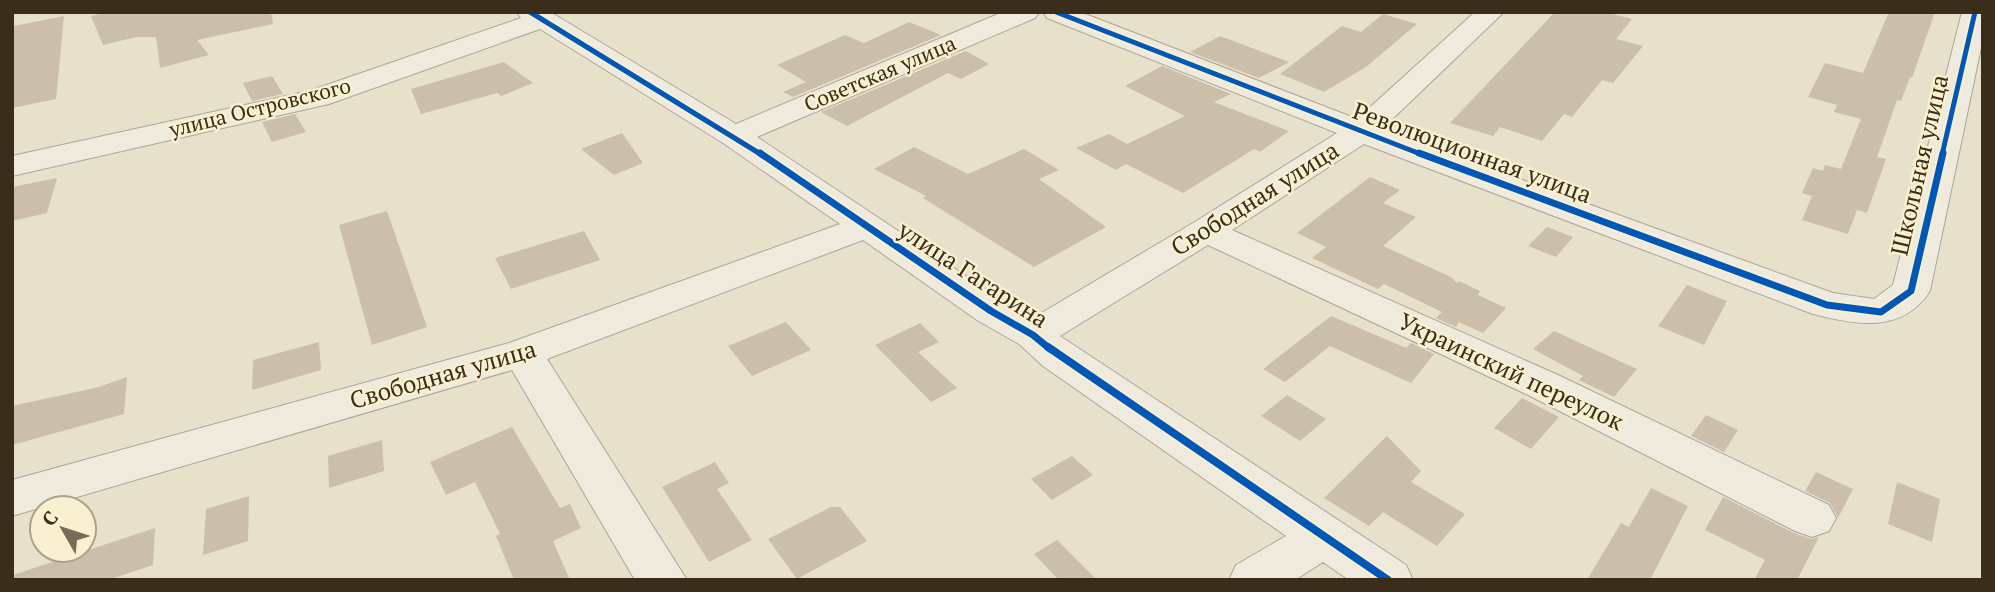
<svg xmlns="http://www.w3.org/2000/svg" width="1995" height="592" font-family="'PT Serif',serif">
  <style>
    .building { fill: #cbbeab }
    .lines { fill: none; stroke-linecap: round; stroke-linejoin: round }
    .minor-casing { stroke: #aca595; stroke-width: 2 }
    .minor { fill: #eeeadd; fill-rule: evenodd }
    .cycleway-far2-casing { stroke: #f9f0cf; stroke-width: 9 }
    .cycleway-far1-casing { stroke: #f9f0cf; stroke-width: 11 }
    .cycleway-casing { stroke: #f9f0cf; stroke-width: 12 }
    .cycleway-far2 { stroke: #0057b8; stroke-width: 5 }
    .cycleway-far1 { stroke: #0057b8; stroke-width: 7 }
    .cycleway { stroke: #0057b8; stroke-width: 8 }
    .labels { text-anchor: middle; stroke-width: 5; stroke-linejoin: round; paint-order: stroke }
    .far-street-label { font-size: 21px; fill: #3b2d1b; stroke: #f9f0cf }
    .street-label { font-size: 24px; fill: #3b2d1b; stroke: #f9f0cf }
  </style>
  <rect width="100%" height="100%" fill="#e7e1cb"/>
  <!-- building -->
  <path class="building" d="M107,12H271L273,24L197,40L209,55L160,68L156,37H136L103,45L91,16Z
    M1555,12H1605L1632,19L1616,39L1643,46L1613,83L1602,80L1572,117L1564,114L1542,141L1500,127L1493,136L1450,123Z
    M1889,12H1935L1912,78L1910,77L1901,101L1897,100L1877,157L1886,159L1867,213L1857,210L1848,234L1802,220L1812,196L1802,193L1813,168L1823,171L1825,165L1841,169L1861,119L1834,112L1837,105L1808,97L1825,63L1863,73Z
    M1383,14L1417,24L1366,67L1324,92L1280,74L1342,26L1361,32Z
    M64,16L56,99L12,108L14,26Z
    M909,22L941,35L793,97L783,92L806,82L777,65L845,35L864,43Z
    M1220,36L1289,62L1259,78L1190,52Z
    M966,51L989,64L961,79L948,73L847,126L821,112Z
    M504,62L533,83L501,96L497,93L421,114L411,89Z
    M1162,66L1231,94L1214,102L1289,131L1260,152L1254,149L1183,193L1126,164L1116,170L1076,148L1109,134L1127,144L1185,116L1125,86Z
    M272,76L283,94L252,101L243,83Z
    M295,114L306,132L272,142L262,122Z
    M622,133L643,163L614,175L581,149Z
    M914,147L968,174L1024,149L1059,170L1039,179L1106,227L1034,267L923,198L926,196L874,169Z
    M1370,177L1400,190L1383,203L1416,217L1383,246L1451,277L1457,283L1459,281L1480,291L1478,295L1506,308L1483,333L1459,322L1456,327L1436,318L1442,312L1384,284L1378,289L1312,258L1326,247L1297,233Z
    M57,178L47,213L12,221V187Z
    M387,211L427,327L372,345L339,225Z
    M1547,227L1573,237L1556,257L1528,246Z
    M584,231L600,260L511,289L495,258Z
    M1687,285L1727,301L1704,345L1658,326Z
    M1331,316L1406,348L1411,343L1434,354L1411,383L1330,346L1285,382L1263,369Z
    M786,322L811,350L752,376L728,346Z
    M920,323L939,342L918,352L957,388L931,402L875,345Z
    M1554,331L1637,369L1614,397L1579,380L1583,376L1533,349Z
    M319,342L321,370L252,390L253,360Z
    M127,377L124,414L12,445V406L99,387Z
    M1287,395L1326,419L1300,441L1261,416Z
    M1522,398L1559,417L1531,449L1494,428Z
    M1706,415L1738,430L1724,452L1691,436Z
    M512,427L560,508L570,504L581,528L553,541L570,580H514L496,536L500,534L475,482L446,495L430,462Z
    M1387,436L1421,471L1411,482L1465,514L1437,546L1383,512L1369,526L1324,498Z
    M382,440L384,471L329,488L328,456Z
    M1072,456L1093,475L1052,500L1031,479Z
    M715,462L729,483L717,489L752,540L709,562L662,487Z
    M1816,472L1853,489L1838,518L1830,503L1805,491Z
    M1897,482L1940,499L1932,542L1888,524Z
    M1651,488L1688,506L1650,580H1587L1621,523L1629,527Z
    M249,496L248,541L203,555L206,509Z
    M1723,497L1794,533L1811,539L1819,537L1797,580H1754L1765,560L1705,530Z
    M831,507H840L867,541L797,579L768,539Z
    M155,528L153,565L108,580H14L13,575Z
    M1057,540L1097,580H1059L1034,554Z"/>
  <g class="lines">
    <defs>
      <path id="minor" d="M517,12L552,13L736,124L1003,12H1039L1035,18L757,137L1005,302L1033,318L1193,223L1337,133L1047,18L1043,12H1080L1357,119L1475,12H1504L1382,129L1833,293L1874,299L1893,285L1962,12H1983V38L1930,291C1902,334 1856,325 1813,314L1364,144L1232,230L1558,375L1829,505L1836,518L1829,531L1812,537L1795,531L1528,395L1208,245L1060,336L1406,565L1413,580H1349L1323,562L1295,580H1229L1236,565L1286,536L1043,366L1019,344L977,320L863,240L547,359L687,580H635L512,370L12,516V480L509,343L840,224L723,143L540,29L329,104L12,176V156L309,91L521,18Z"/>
    </defs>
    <!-- minor casing -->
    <use href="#minor" class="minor-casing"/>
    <!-- minor -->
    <use href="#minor" class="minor"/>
    <defs>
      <path id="cycleway-far2" d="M530,12L762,155
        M1056,12L1423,155
        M1942,155L1975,12"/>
      <path id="cycleway-far1" d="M760,153L991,311L1033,335L1050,349
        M1419,153L1827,305L1881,312L1911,291L1943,153"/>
      <path id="cycleway" d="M1048,347L1388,580"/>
    </defs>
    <!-- cycleway-far2 casing -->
    <use href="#cycleway-far2" class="cycleway-far2-casing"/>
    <!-- cycleway-far1 casing -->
    <use href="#cycleway-far1" class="cycleway-far1-casing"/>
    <!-- cycleway casing -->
    <use href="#cycleway" class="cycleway-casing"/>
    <!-- cycleway-far2 -->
    <use href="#cycleway-far2" class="cycleway-far2"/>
    <!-- cycleway-far1 -->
    <use href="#cycleway-far1" class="cycleway-far1"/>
    <!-- cycleway -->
    <use href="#cycleway" class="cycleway"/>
  </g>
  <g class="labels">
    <!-- far-street labels -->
    <g class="far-street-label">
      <text transform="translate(880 74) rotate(-23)" y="7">Советская улица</text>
      <text transform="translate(260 108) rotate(-14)" y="7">улица Островского</text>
    </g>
    <!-- street labels -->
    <g class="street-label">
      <text transform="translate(1472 153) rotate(20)" y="8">Революционная улица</text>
      <text transform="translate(1920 165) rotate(-77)" y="8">Школьная улица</text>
      <text transform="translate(1255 199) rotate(-32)" y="8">Свободная улица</text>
      <text transform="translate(973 275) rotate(33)" y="8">улица Гагарина</text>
      <text transform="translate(1511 372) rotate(25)" y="8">Украинский переулок</text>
      <text transform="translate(443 375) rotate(-16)" y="8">Свободная улица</text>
    </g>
  </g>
  <!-- border -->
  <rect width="1995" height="592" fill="none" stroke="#3b2d1b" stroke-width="28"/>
  <!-- north arrow -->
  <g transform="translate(63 529) rotate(309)"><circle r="33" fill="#f9f0cf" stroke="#ada287" stroke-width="2"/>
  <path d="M0-5L12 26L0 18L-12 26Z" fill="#776c59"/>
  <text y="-10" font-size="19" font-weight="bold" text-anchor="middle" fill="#3b2d1b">С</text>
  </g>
</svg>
